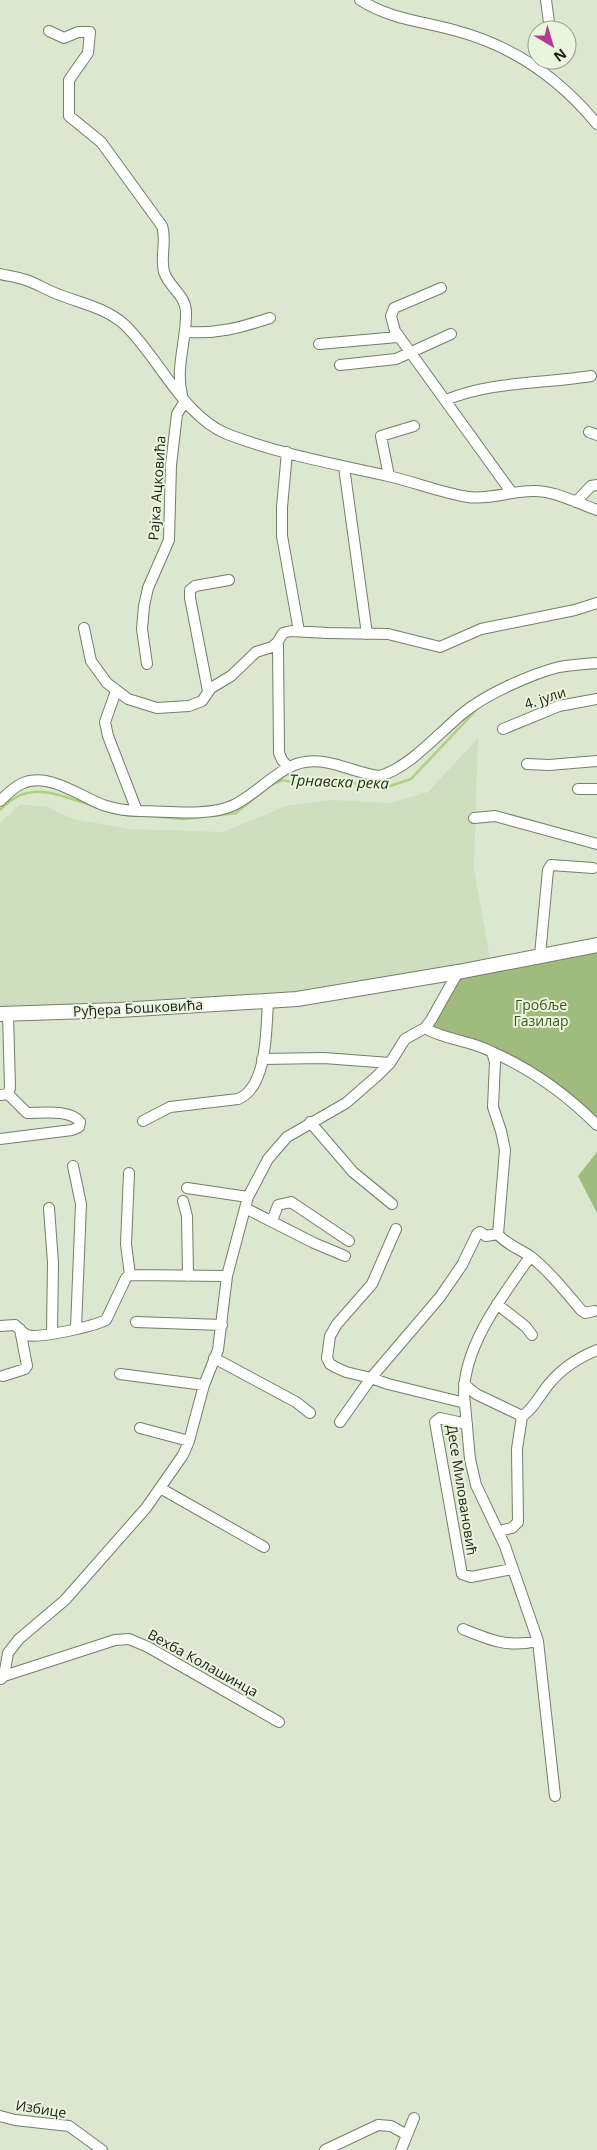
<svg xmlns="http://www.w3.org/2000/svg" width="597" height="2150" font-family="'Open Sans',sans-serif">
  <style>
    .built { fill: #d0dec0 }
    .green { fill: #9fbb7d }
    .lines { fill: none; stroke-linecap: round; stroke-linejoin: round }
    .stream { stroke: #acd17f; stroke-width: 2.5 }
    .minor-casing { stroke: #747e69; stroke-width: 12 }
    .major-casing { stroke: #747e69; stroke-width: 16 }
    .minor { stroke: #fff; stroke-width: 10 }
    .major { stroke: #fff; stroke-width: 14 }
    .labels { text-anchor: middle; stroke-width: 4; stroke-linejoin: round; paint-order: stroke }
    .street-label { font-size: 14px; fill: #1a1e16; stroke: #e9f5dd }
    .park-label { font-size: 14px; fill: #3e561d; stroke: #e9f5dd }
    .water-label { font-size: 15px; font-style: italic; fill: #23310f; stroke: #e9f5dd }
  </style>
  <rect width="100%" height="100%" fill="#dce7d0"/>
  <!-- built -->
  <path class="built" d="M478,738L474,869L491,964L344,992L0,1014V823L20,804L48,807L73,819L131,829L223,832L289,805L333,800L390,803L428,792Z"/>
  <!-- green -->
  <path class="green" d="M597,945V1125L518,1064L432,1032L431,1020L458,972Z
    M597,1152V1213L578,1176Z"/>
  <g class="lines">
    <!-- stream -->
    <path class="stream" d="M579,669L597,668
      M515,688L542,677
      M0,810C31,777 59,797 95,806
      M147,816L183,819L202,817
      M212,816L236,813L271,785L283,780L295,783L309,780L390,786L411,779L479,707"/>
    <defs>
      <path id="minor" d="M360,0C392,20 422,21 457,31C513,46 560,79 597,124
        M546,0L550,30
        M49,31L64,38L78,32H90L88,53L69,80V116L101,142L162,226C167,241 160,256 164,272C169,287 185,295 186,311C187,340 175,367 182,395
        M0,274C9,276 17,277 26,280C38,284 48,291 60,295C83,304 106,308 125,325C159,358 183,416 227,434C279,454 335,464 388,476C415,482 441,493 468,497C490,500 511,491 532,491C554,490 577,503 597,510
        M441,288L394,308L391,316L395,331L512,493
        M185,332C218,334 239,328 270,318
        M319,344L398,337
        M340,365L396,359L451,334
        M446,400C491,381 542,384 591,376
        M589,432L597,435
        M287,452L282,507V536L299,631
        M344,467L367,634
        M389,476L381,436L414,426
        M576,502L591,486L597,485
        M84,628L91,661L107,683L128,699L157,708L189,706L202,701L211,688L231,676L256,652L272,647L277,643
        M277,643L283,633L291,631L328,633L388,634L440,647L481,629L575,610L597,603
        M277,643L278,646L279,753L282,760L289,768
        M147,664L142,629L144,606L148,588L169,540L171,465L177,414L185,401
        M116,691L105,722L108,736L137,811
        M208,691L190,598V590L195,586L229,580
        M503,729L559,706L597,699
        M527,764L549,765L597,761
        M578,789H597
        M0,801C6,795 13,788 21,784C48,771 79,796 103,805C115,809 127,811 140,811C168,811 209,817 234,805C257,794 281,765 305,762C332,758 354,773 379,776C408,769 439,733 462,714C484,695 531,674 559,667C571,665 584,664 597,663
        M474,818L495,816L597,844
        M540,955L548,870L551,865L593,868
        M425,1028C444,1040 470,1040 492,1052L495,1062L493,1107L501,1131L505,1150L498,1234C505,1244 520,1249 530,1256C549,1271 565,1291 581,1310L585,1313L594,1311
        M492,1052C531,1069 567,1095 597,1125
        M262,1059L324,1058L390,1063
        M0,1095L8,1094L10,1088L8,1013
        M143,1121L170,1107L238,1099C268,1087 266,1028 268,1002
        M310,1122L353,1172L392,1204
        M0,1139L72,1130L79,1127L80,1122C70,1109 42,1113 27,1113L8,1094
        M73,1166L81,1204L76,1328
        M129,1173L126,1244L130,1275
        M187,1188L248,1197
        M183,1201L187,1216L188,1276
        M49,1208L53,1263L52,1333
        M245,1208L314,1243L345,1256
        M272,1221L278,1205L291,1202L349,1241
        M396,1229L372,1284L337,1324L330,1336L327,1358L330,1364L335,1367L346,1372L371,1378L388,1384L465,1403
        M530,1257C503,1295 464,1345 464,1394L470,1459L476,1485L505,1546L538,1641L555,1796
        M497,1304L526,1327L532,1335
        M136,1322L222,1325
        M0,1326L15,1325C18,1328 23,1333 27,1335C39,1339 94,1326 106,1320L126,1278L130,1275L227,1276
        M214,1358L296,1402L310,1413
        M120,1374L204,1385
        M3,1376L25,1369L27,1366L20,1329
        M464,1384L476,1394L522,1416
        M340,1422L371,1378L440,1297L462,1265L477,1234L480,1232L486,1236L498,1234
        M467,1424L440,1418L435,1422L461,1569L462,1574L471,1577L512,1569
        M140,1428L189,1441
        M160,1488L264,1547
        M499,1531L512,1528L518,1522L517,1449L522,1416C531,1412 542,1392 549,1384C561,1369 580,1357 597,1350
        M463,1629C490,1640 508,1648 538,1641
        M4,1676L8,1653L19,1639L65,1600L146,1508L183,1455L189,1441L204,1385L218,1350L227,1276L248,1197L268,1159L287,1137L346,1103L377,1076L390,1063L405,1039L425,1028L431,1020L458,972
        M1,1679L4,1676L115,1640L129,1639L148,1647L279,1722
        M0,2116L15,2120L69,2126L102,2150
        M325,2150L378,2125L391,2126L407,2135
        M401,2150L414,2118"/>
      <path id="major" d="M0,1014L119,1010L297,999L458,972L597,945"/>
    </defs>
    <!-- minor casing -->
    <use href="#minor" class="minor-casing"/>
    <!-- major casing -->
    <use href="#major" class="major-casing"/>
    <!-- minor -->
    <use href="#minor" class="minor"/>
    <!-- major -->
    <use href="#major" class="major"/>
  </g>
  <g class="labels">
    <!-- street labels -->
    <g class="street-label">
      <text transform="translate(157 488) rotate(-86)" y="5">Рајка Ацковића</text>
      <text transform="translate(545 698) rotate(-18)" y="5">4. јули</text>
      <text transform="translate(138 1008) rotate(-3)" y="5">Руђера Бошковића</text>
      <text transform="translate(462 1490) rotate(81)" y="5">Десе Миловановић</text>
      <text transform="translate(203 1663) rotate(29)" y="5">Вехба Колашинца</text>
      <text transform="translate(41 2109) rotate(9)" y="5">Избице</text>
    </g>
    <!-- park labels -->
    <g class="park-label">
      <text x="541" y="1010">Гробље<tspan x="541" dy="16">Газилар</tspan></text>
    </g>
    <!-- water labels -->
    <g class="water-label">
      <text transform="translate(339 782) rotate(2)" y="5">Трнавска река</text>
    </g>
  </g>
  <!-- north arrow -->
  <g transform="translate(552 45) rotate(142)"><circle r="24" fill="#e9f5dd" stroke="#969f8d"/>
  <path d="M0-4L9 19L0 12L-9 19Z" fill="#b13c95"/>
  <text y="-8" font-size="14" font-weight="bold" text-anchor="middle" fill="#1a1e16">N</text>
  </g>
</svg>
